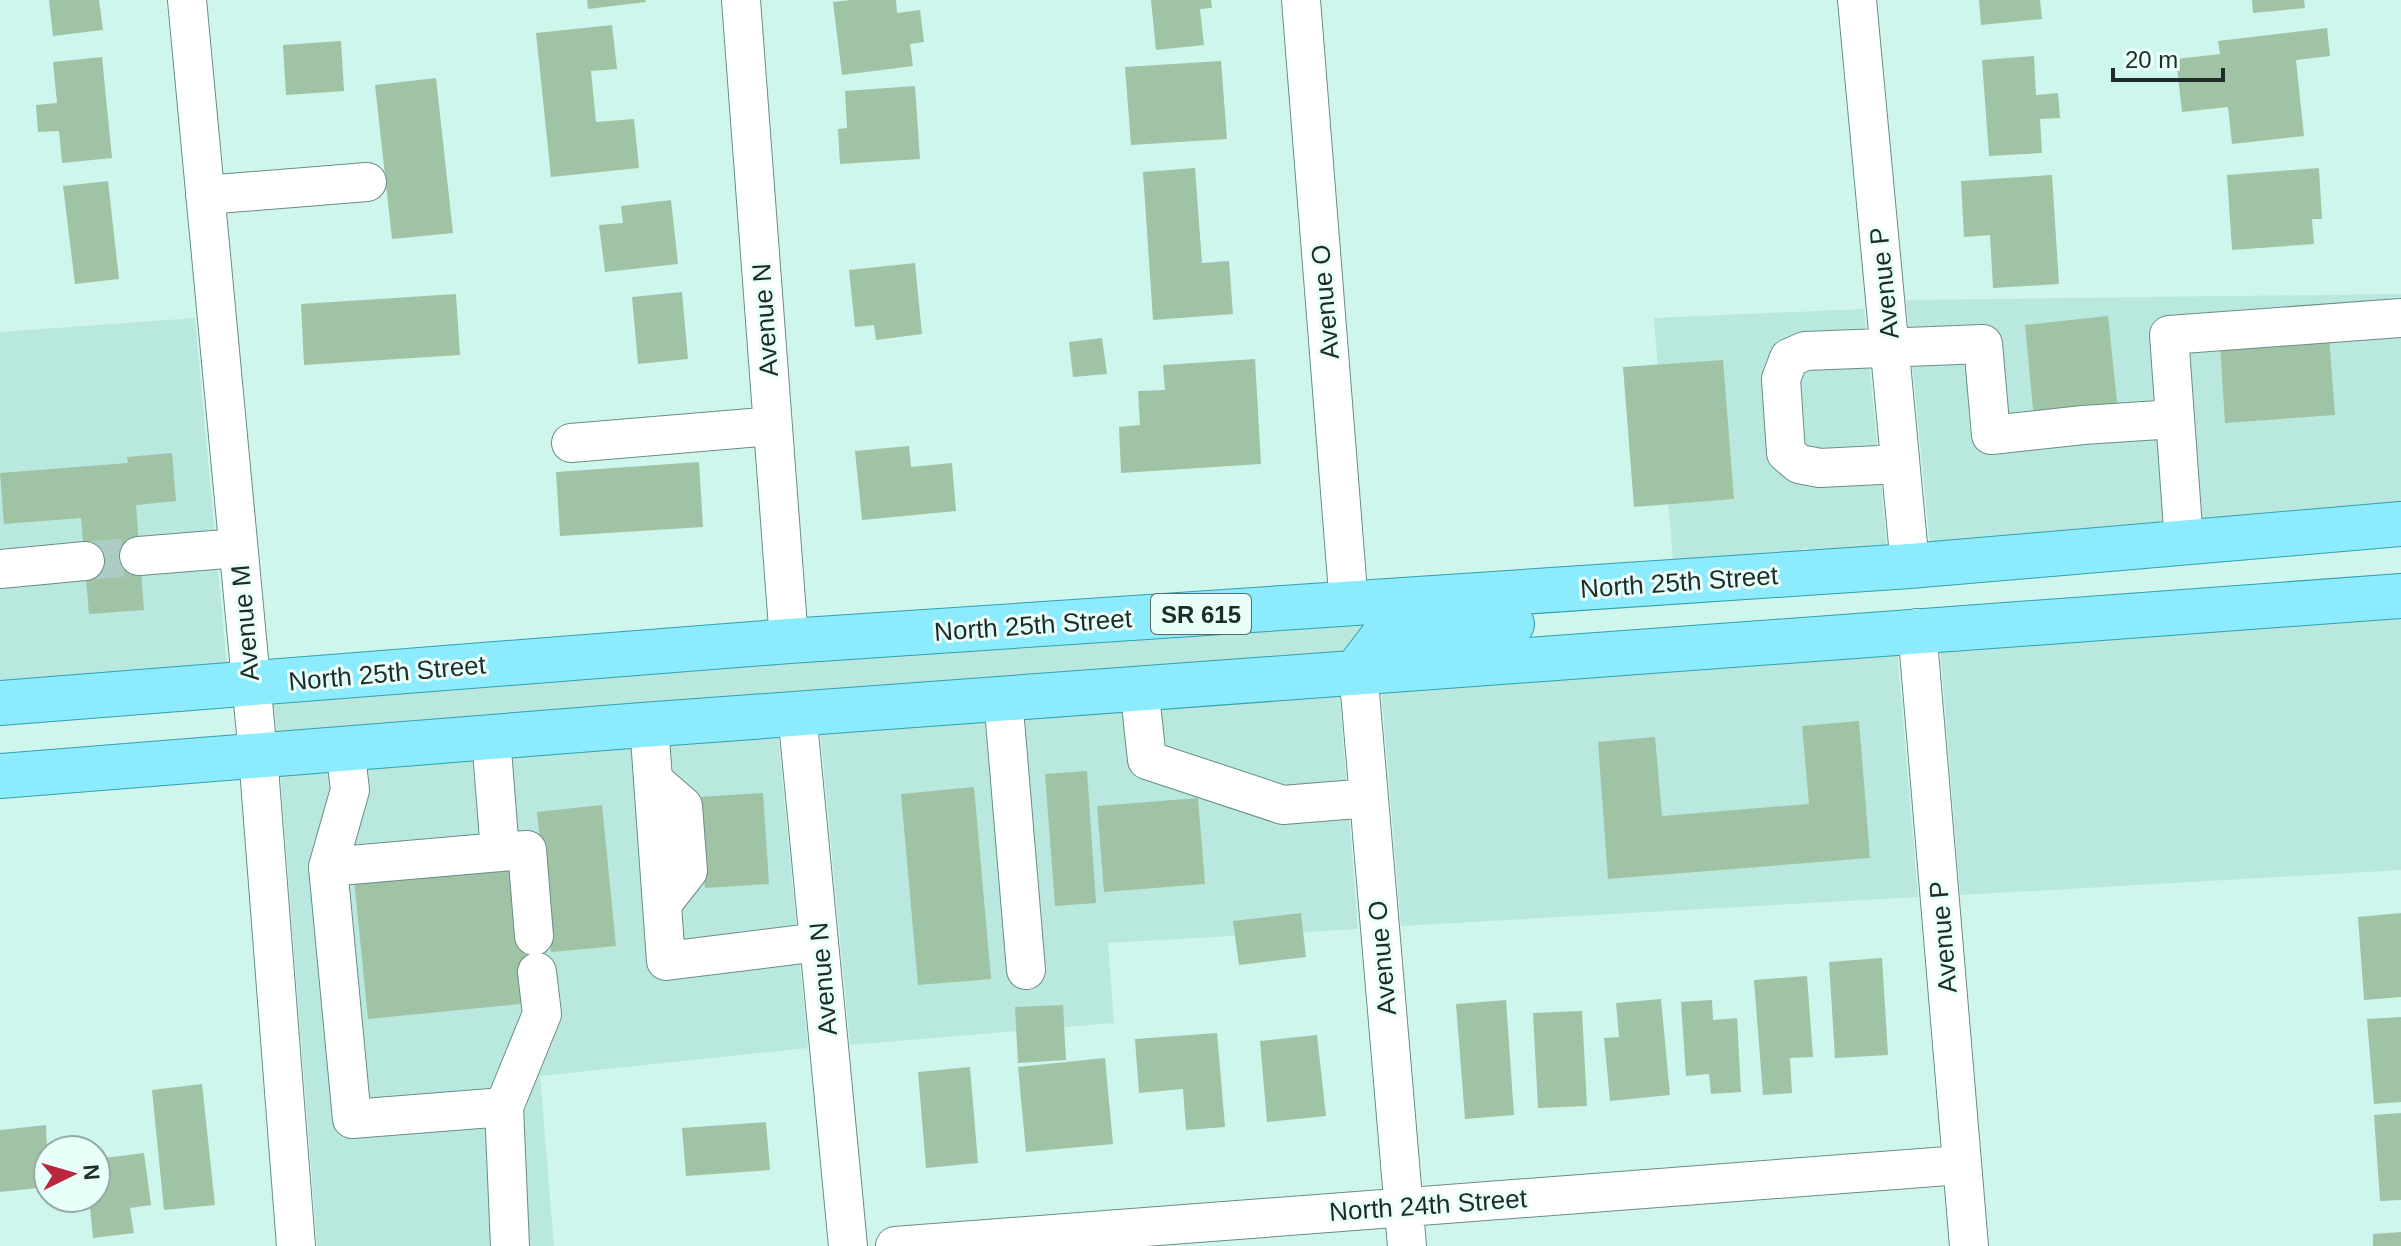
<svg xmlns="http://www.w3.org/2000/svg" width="2401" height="1246" font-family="Arial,sans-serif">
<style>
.built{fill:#b9e8de}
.building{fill:#a1c3a5}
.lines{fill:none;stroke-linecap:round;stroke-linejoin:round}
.minor-tunnel{stroke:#abcdc6;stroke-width:38;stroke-dasharray:38 19;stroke-linecap:butt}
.minor-casing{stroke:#6a8d86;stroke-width:40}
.major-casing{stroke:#349fb2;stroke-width:46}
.minor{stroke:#fff;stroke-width:38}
.major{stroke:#8cebfd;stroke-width:44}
.labels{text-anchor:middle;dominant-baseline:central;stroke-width:6;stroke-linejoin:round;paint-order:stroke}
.shield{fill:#e8fffa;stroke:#5a6b68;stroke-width:2}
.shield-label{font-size:24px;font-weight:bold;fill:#1d2b29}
.street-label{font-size:26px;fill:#1d2b29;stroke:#e8fffa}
</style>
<rect width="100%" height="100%" fill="#cff6ed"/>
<path class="built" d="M2401,294V505L1930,545L1906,300Z
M1864,309L1887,548L1811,554L1806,547L1794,555L1673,563L1654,318Z
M195,318L227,667L0,684V332Z
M2401,616V870L1960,895L1940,646Z
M1374,622L1347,651L277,734L273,702L790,660Z
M1897,649L1918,897L1401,926L1381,687Z
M1339,690L1358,929L1108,943L1114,1023L850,1045L820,730Z
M778,733L808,1048L540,1076L554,1246H317L280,772Z"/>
<path class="building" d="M49,0H99L103,30L53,36Z
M587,0H645L646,2L588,9Z
M851,0H896L897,13L920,10L924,42L910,44L913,66L842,75L833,2Z
M1151,0H1211L1212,8L1200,9L1204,45L1156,50Z
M1979,0H2040L2042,19L1981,25Z
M2252,0H2304L2305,8L2253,13Z
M612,25L617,69L591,71L596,122L634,119L639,168L551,177L536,33Z
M2327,28L2330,56L2296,60L2304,136L2232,144L2228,107L2182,112L2176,59L2220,54L2218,41Z
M341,41L344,91L286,95L283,45Z
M2034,56L2036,95L2058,93L2060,118L2040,119L2042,153L1989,156L1982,60Z
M102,57L112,158L62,163L59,131L38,132L36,105L57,103L53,62Z
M1221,61L1227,139L1131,145L1125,67Z
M436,78L453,233L392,239L375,85Z
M915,86L920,159L840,164L838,129L847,128L845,91Z
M1195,168L1202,263L1229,261L1233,314L1153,320L1143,172Z
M2319,168L2322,219H2312L2314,244L2232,250L2227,175Z
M2052,175L2059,284L1993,288L1990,235L1964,237L1961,181Z
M108,181L119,279L75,284L63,186Z
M671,200L678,264L605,272L599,225L623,223L621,206Z
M915,263L922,334L876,340L874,325L855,327L849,270Z
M682,292L688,359L638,364L632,297Z
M456,294L460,355L304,365L301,304Z
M2108,316L2118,411L2034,419L2025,325Z
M2329,336L2335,415L2225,423L2220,344Z
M1102,338L1107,374L1073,377L1069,342Z
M1255,359L1261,464L1121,473L1119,427L1140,425L1138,391L1165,390L1163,365Z
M1723,360L1734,499L1634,507L1623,367Z
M909,446L911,467L952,463L956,511L862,520L855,451Z
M172,453L176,501L136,505L144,610L89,614L81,518L4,524L0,473L128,463L127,457Z
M699,462L703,527L560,536L556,472Z
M1859,721L1870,858L1608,879L1598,742L1655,737L1662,816L1809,804L1802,726Z
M1087,771L1096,903L1055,906L1045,774Z
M974,787L991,979L918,985L901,794Z
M763,793L769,884L705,888L699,797Z
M1198,798L1205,884L1104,892L1097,806Z
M602,805L616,946L551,952L537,812Z
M516,862L530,1003L368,1019L354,879Z
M1301,913L1306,957L1239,965L1233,921Z
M2401,913V997L2364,1000L2358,917Z
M1882,958L1888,1055L1835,1058L1829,962Z
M1807,976L1813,1057L1790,1058L1792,1093L1763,1095L1754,980Z
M1661,999L1670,1095L1610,1101L1604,1038L1619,1037L1616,1003Z
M1506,1000L1514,1115L1465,1119L1456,1004Z
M1712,1000L1713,1020L1737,1018L1741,1092L1711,1094L1709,1074L1686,1076L1681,1002Z
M1063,1005L1066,1060L1018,1063L1015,1007Z
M1582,1011L1587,1106L1538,1108L1533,1013Z
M2401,1017V1102L2374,1104L2367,1019Z
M1217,1033L1225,1127L1186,1130L1183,1089L1139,1093L1135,1039Z
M1317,1035L1326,1116L1267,1122L1260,1041Z
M1105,1058L1113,1144L1026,1152L1018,1067Z
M970,1067L978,1163L926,1168L918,1072Z
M202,1084L215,1205L164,1210L152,1090Z
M2401,1113V1200L2380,1201L2374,1115Z
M766,1122L770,1170L686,1176L682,1128Z
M46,1125L48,1187L0,1192V1130Z
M144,1153L151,1205L130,1208L134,1233L93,1238L89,1198H96V1159Z
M2401,1232V1246H2373V1234Z"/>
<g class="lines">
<path class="minor-tunnel" d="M85,561L139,556"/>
<g class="minor-casing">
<path id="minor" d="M187,0L258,755L296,1246
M741,0L789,641
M1301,0L1349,605
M1857,0L1910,566
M205,195L367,182
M571,443L773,426
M1900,464L1820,468L1799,464L1786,453L1781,379L1789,358L1805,351L1983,344L1991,435L2083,425L2175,419
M2184,542L2169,335L2401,318
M139,556L238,548
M0,569L85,561
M1917,628L1969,1246
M1358,669L1407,1246
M1139,686L1147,760L1283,805L1369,798
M1003,697L1026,970
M797,712L848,1246
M649,724L666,961L819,942
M491,737L500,852L527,850L534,936
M345,748L350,790L328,867L352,1119L504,1107L510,1246
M653,780L683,806L688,871L662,904
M328,867L500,852
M504,1107L542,1014L537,972
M895,1246L1961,1165"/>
</g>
<g class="major-casing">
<path id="major" d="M1358,669L1381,639L1415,631L1512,624
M0,703L789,641L1910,566L2401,524
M0,776C800,712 1600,649 2401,596"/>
</g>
<use href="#minor" class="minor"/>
<use href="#major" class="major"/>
</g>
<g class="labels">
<rect class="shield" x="1151" y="594" width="100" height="40" rx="6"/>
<g class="shield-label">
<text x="1201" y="614">SR 615</text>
</g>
<g class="street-label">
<text transform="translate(1884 283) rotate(-96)">Avenue P</text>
<text transform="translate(1325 302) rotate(-95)">Avenue O</text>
<text transform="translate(765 320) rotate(-94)">Avenue N</text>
<text transform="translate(1679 582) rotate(-4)">North 25th Street</text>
<text transform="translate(245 623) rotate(-95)">Avenue M</text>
<text transform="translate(1033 625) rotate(-4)">North 25th Street</text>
<text transform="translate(387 673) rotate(-5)">North 25th Street</text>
<text transform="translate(1943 937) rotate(-95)">Avenue P</text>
<text transform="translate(1382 958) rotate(-95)">Avenue O</text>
<text transform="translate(823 979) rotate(-95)">Avenue N</text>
<text transform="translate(1428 1205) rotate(-4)">North 24th Street</text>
</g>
</g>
<g transform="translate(72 1174) rotate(85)"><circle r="38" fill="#e8fffa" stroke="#97aaa6" stroke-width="2"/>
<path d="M0-6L14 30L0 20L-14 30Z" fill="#b9273f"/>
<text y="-12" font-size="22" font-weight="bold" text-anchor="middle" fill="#1d2b29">N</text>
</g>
<path d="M2113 68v12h110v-12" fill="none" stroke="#1d2b29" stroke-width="4"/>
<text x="2125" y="68" font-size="24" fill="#1d2b29" stroke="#e8fffa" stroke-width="6" paint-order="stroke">20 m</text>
</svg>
